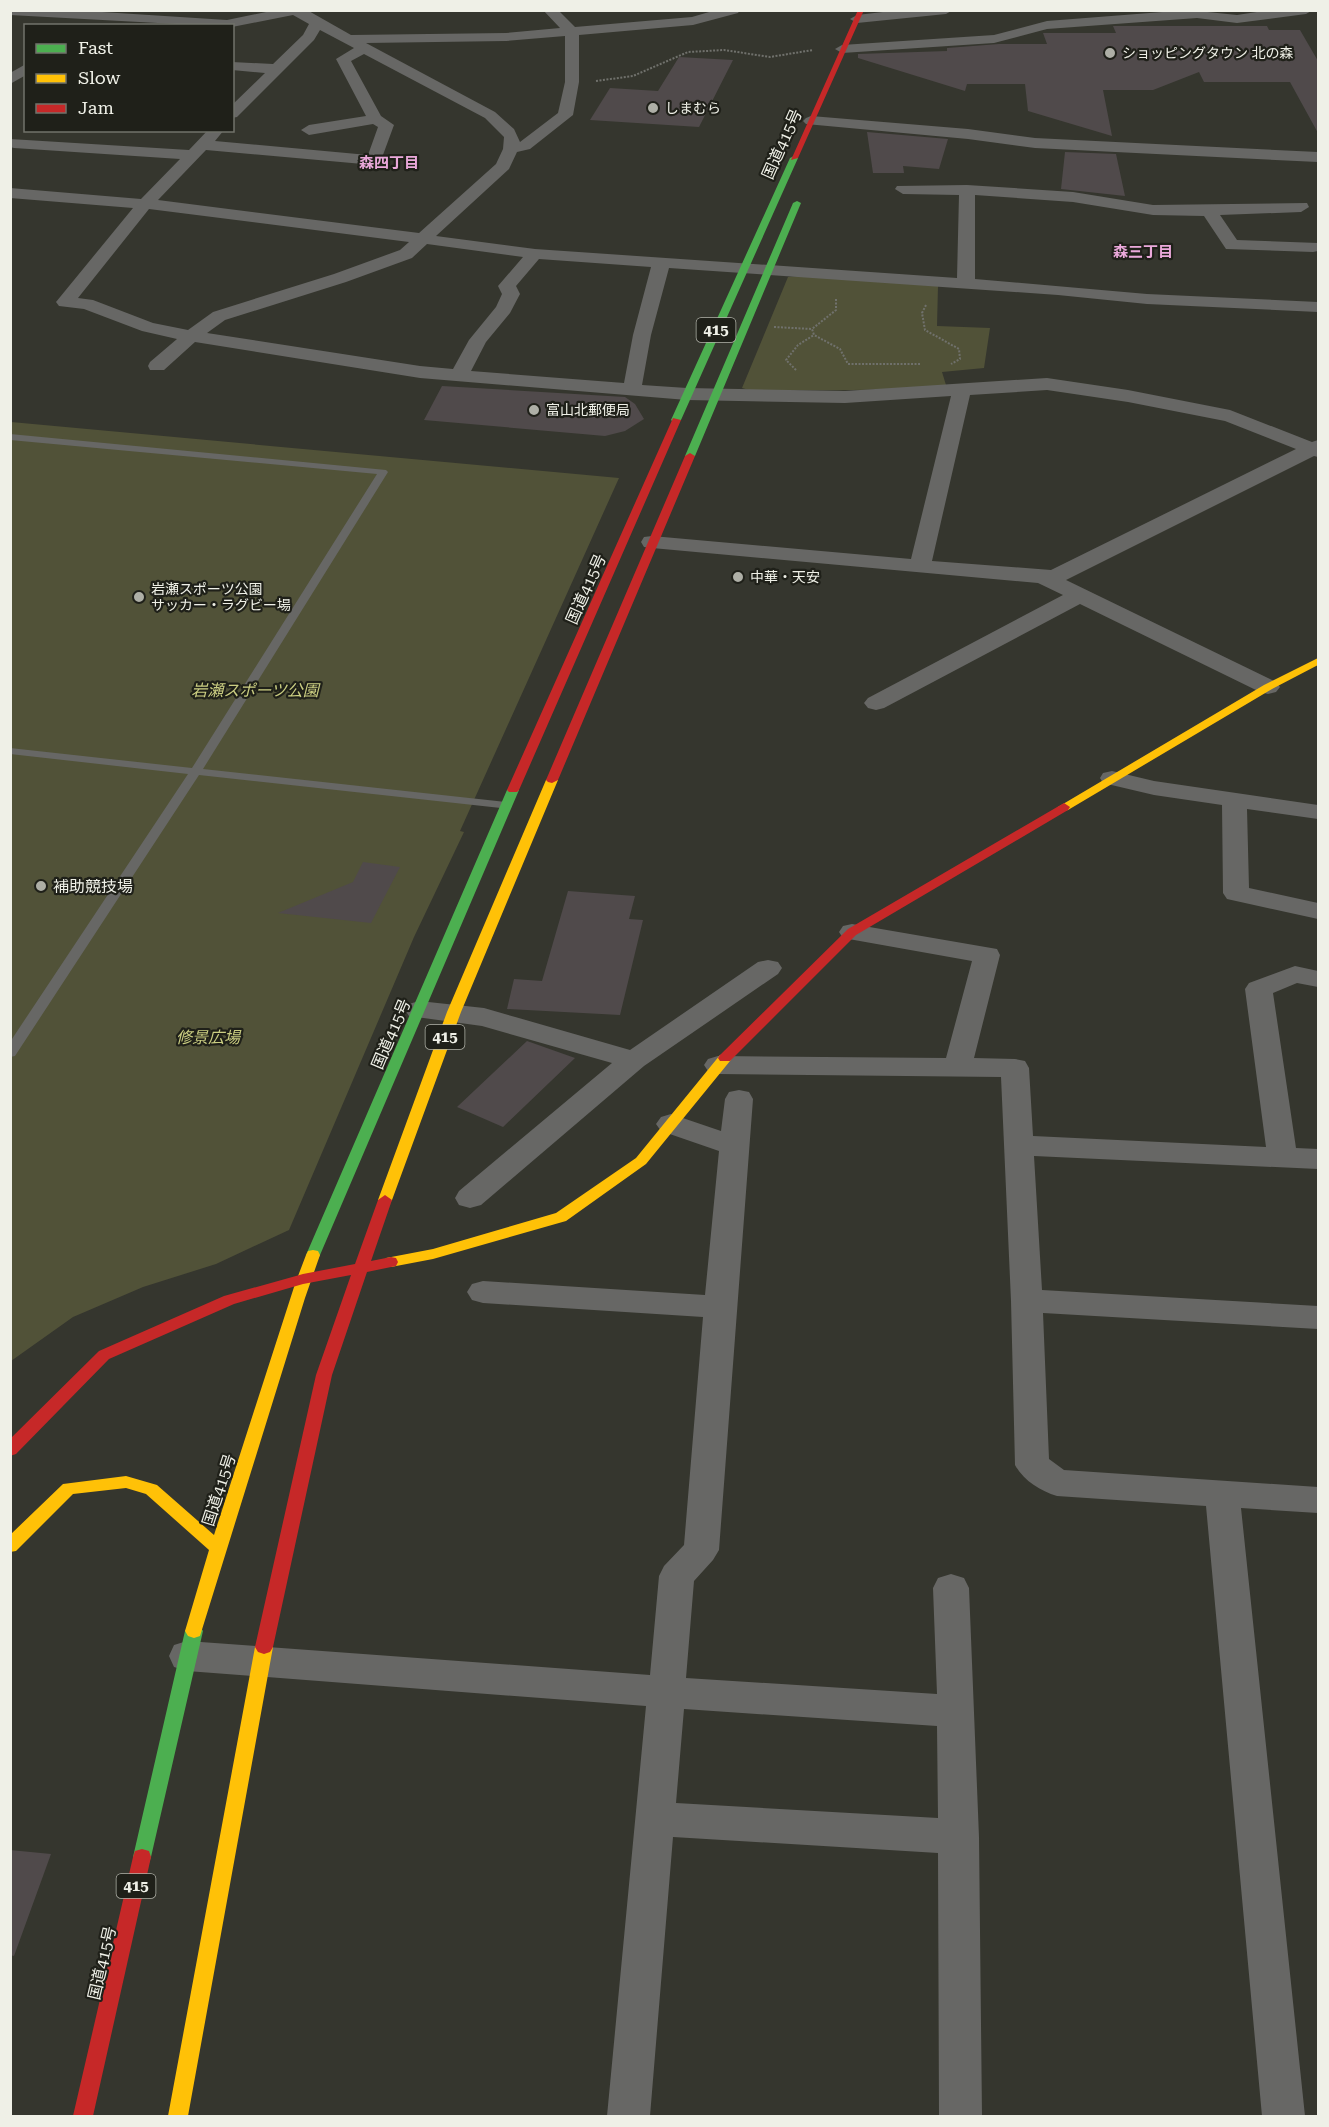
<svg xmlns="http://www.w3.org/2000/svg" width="1329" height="2127" font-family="'Roboto Serif','Noto Sans JP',serif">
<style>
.green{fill:#515238}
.building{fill:#504a4b}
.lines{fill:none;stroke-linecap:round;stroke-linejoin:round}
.path{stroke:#70716c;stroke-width:2;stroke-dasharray:2 1.5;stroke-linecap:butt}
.lane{fill:#676765;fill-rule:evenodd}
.street{fill:#676765;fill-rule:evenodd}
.fast{fill:#4caf50;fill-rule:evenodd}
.slow{fill:#ffc107;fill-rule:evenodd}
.jam{fill:#c62828;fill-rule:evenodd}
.poi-dot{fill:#aeafa6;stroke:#1f2019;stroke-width:2}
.labels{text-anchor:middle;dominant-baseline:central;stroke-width:4.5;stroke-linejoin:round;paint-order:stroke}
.far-poi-label{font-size:14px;fill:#eff0e7;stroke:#1f2019;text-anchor:start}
.far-neighbourhood-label{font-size:15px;font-weight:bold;fill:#eaa8da;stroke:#1f2019}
.shield{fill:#1f2019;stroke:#b1b2a9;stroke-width:1.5}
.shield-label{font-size:15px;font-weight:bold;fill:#eff0e7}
.street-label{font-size:16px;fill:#eff0e7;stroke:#1f2019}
.park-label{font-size:16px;font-style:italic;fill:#cbce82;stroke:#1f2019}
.poi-label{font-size:16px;fill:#eff0e7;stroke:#1f2019;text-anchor:start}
</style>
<rect width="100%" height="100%" fill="#35362e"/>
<path class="green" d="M799,276L938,286L937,326L990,328L984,368L942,372L946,385C881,392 814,390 749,390L742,388L788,277Z
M11,422L619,478L460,831L464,832L414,937L289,1230L216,1264L143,1287L73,1317L11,1361Z"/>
<path class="building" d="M1113,26H1267L1269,30H1300L1318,61V133L1290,82H1204L1199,72L1153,90H1103L1112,136L1028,111L1025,84H967L965,91L858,58V54L947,51V48L999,44H1047L1043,33H1116Z
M679,57L733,60L699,127L590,120L610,88L658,91Z
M867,132L948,139L939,169L903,166L904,173H873Z
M1065,152L1116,154L1125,196L1061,189Z
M442,386L625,397L635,404L644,419L625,431L605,436L424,420Z
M363,862L400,867L371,923L278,913L353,882Z
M568,891L635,896L629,919L643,920L620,1015L507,1009L514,979L542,981Z
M527,1041L575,1058L503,1127L457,1107Z
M10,1850L51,1854L14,1956L10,1955Z"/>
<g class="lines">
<path class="path" d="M596,81L633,76L688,52L724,50L770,57L813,50
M836,299V310L812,329L814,335L840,349L848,364H920
M926,305L922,313L925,330L959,349L960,359L951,364
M774,327L812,329
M796,370L786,360L798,345L814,335"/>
<path class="lane" d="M10,434L386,470L388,472L203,769L506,802L510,803L512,806L510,809L199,775L15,1056L10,1057V1042L188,774L10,754V748L192,768L377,474L10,440Z"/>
<path class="street" d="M10,10H71L227,20L276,10H307L351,35L506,33L560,28L543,10H558L575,27L692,17L716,10H740L738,13L693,25L579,35V82L573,115L530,149L517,152L509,169L436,236L535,249L957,278L959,195L903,194L895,189L897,186L967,185L1073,192L1153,205L1307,203L1309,207L1301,212L1220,215L1237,240L1318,243V251L1313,252L1226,249L1204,216L1153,215L1073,202L975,195V279L1147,294L1318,302V312L1147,304L1058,295L669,268L651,335L642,385L687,388L845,391L1047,378L1128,390L1230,410L1312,442L1318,440V457L1314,456L1066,580L1276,682L1280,687L1276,692L1268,694L1260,692L1080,604L884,708L876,710L868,708L864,703L868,698L1063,595L1038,583L652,548L644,547L641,542L644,537L652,536L911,559L951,396L845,403L687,400L420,378L195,342L164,370H150L148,366L150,362L177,339L142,331L84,309L59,306L56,302L133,208L10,198V188L141,199L180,159L14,148L10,147V139L189,150L208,130H224L215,141L368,155L378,127L373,124L309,135L301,130L309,125L366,116L336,59L354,48L320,30L314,40L237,117L232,118V105L265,73L232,70V62L273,64L303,35L309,24L293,15L232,27L10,15ZM565,36V82L558,113L520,142L514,129L495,112L366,43L506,41ZM364,54L485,118L504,137L503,149L496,164L419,233L158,200L206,150L374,165L380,163L394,125L381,116L351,61ZM149,209L409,242L400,250L334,274L213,312L188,330L153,323L93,300L78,298ZM427,244L523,257L498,286L502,294L496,307L469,340L453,369L420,366L207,333L225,320L346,282L412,258ZM539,259L651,267L633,335L624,383L471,371L486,342L510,313L520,294L516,286ZM1047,390L1128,402L1225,421L1296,449L1051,570L932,561L970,395Z
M900,10H953L946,14L857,23L850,19L857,15Z
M1188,10L1237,15L1270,10H1313L1306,14L1237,23L1197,18L1047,29L994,43L842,53L835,49L842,45L994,35L1047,21Z
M26,64V75L10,84V73Z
M811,116L968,129L1035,138L1318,152V162L1035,148L968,139L806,124L803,121L806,118Z
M1112,771L1154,781L1318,805V819L1247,809L1249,888L1318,903V919L1227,899L1223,893L1222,805L1154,795L1103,783L1100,778L1103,773Z
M852,924L997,949L1000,955L974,1058L1015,1059L1025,1061L1029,1068L1033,1136L1266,1147L1245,989L1249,983L1295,966L1318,971V987L1297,983L1273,993L1296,1148L1318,1149V1169L1034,1156L1042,1290L1318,1306V1329L1043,1313L1049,1459L1064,1470L1318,1487V1513L1241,1508L1305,2116H1262L1206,1506L1057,1496C1040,1491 1023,1480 1015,1465L1011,1301L1001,1077L718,1074L708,1071L704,1065L708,1059L718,1056L946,1058L972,961L843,938L839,932L843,926Z
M768,960L778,962L782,968L778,974L644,1066L481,1205L470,1208L459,1205L455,1198L459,1191L612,1063L482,1026L409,1016L405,1010L409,1004L419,1001L484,1008L630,1050L758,962Z
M739,1090L749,1092L753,1099L719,1550L713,1560L694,1581L686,1678L937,1694L933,1588L938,1578L951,1574L964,1578L969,1588L979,1837L982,2116H939L938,1853L673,1837L650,2116H607L646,1706L187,1671L174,1667L169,1656L174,1645L187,1641L650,1675L659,1576L664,1566L684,1545L703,1317L483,1303L472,1300L467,1292L472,1284L483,1281L705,1295L719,1151L661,1131L656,1124L661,1117L671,1114L721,1131L725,1099L729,1092ZM684,1709L937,1726L938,1818L676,1803Z"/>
<path class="fast" d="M794,156L798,158L681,420L673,422L671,420L790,158Z
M797,201L801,203L695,456L687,458L685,456L793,203Z
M513,786L519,790L320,1255L318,1259H308L306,1255L507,790Z
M194,1624L200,1626L203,1631L151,1857L149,1863L142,1865L135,1863L133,1857L185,1631L188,1626Z"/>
<path class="slow" d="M1318,658V665L1272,689L1068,810L1064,811L1058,807L1264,685Z
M552,777L558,780L461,1012L392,1200L390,1203H380L378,1200L447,1012L546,780Z
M725,1054L730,1055L732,1058L730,1061L646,1164L566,1221L433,1259L391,1267L386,1266L384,1262L386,1258L433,1249L556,1213L636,1158L720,1055Z
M313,1250L318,1251L320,1255L305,1298L200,1636L194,1638L188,1636L185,1631L209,1550L146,1494L126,1488L73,1494L16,1551L10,1552V1535L63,1484L126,1476L157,1485L214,1535L295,1284L306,1255L308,1251Z
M264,1640L270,1642L273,1647L188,2116H168L255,1647L258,1642Z"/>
<path class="jam" d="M858,10H864L798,158L791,160Z
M673,418L681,420L519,790L517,792H509L507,790Z
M690,453L695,456L558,780L552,783L548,782L546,780L685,456Z
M1064,803L1070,807L1068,810L856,935L730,1061H720L718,1058L720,1055L848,929Z
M385,1195L392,1200L371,1261L391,1257L396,1258L398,1262L396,1266L367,1272L332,1375L273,1647L270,1652L264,1654L258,1652L255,1647L316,1375L351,1275L303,1284L234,1304L109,1359L16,1454L10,1456V1439L99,1351L224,1296L303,1274L355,1264L378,1200Z
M142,1849L149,1851L151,1857L93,2116H73L133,1857L135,1851Z"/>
</g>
<g class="poi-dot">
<circle cx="1110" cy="53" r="6"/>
<circle cx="653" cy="108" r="6"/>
<circle cx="534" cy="410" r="6"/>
<circle cx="738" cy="577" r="6"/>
<circle cx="139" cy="597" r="6"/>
<circle cx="41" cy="886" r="6"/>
</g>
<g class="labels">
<g class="far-poi-label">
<text x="1122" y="53">ショッピングタウン 北の森</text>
<text x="665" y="108">しまむら</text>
<text x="546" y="410">富山北郵便局</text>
<text x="750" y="577">中華・天安</text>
<text x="151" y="589">岩瀬スポーツ公園<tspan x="151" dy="16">サッカー・ラグビー場</tspan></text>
</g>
<g class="far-neighbourhood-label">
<text x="389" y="163">森四丁目</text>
<text x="1143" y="252">森三丁目</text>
</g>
<g class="shield">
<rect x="696.5" y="318" width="39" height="24" rx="4.5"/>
<rect x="425.5" y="1025" width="39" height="24" rx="4.5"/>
<rect x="116.5" y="1874" width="39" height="24" rx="4.5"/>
</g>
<g class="shield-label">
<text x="716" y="330">415</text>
<text x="445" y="1037">415</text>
<text x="136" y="1886">415</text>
</g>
<g class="street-label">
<text transform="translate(782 144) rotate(-66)">国道415号</text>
<text transform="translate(586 589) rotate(-66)">国道415号</text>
<text transform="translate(391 1034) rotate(-67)">国道415号</text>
<text transform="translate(219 1490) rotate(-72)">国道415号</text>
<text transform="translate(102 1963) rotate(-77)">国道415号</text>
</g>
<g class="park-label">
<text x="255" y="690">岩瀬スポーツ公園</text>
<text x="208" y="1037">修景広場</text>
</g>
<g class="poi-label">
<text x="53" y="886">補助競技場</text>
</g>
</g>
<rect width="1329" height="2127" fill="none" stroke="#eff0e7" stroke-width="24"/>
<rect x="24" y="24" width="210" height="108" fill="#1f2019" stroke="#72736b" stroke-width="1.5"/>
<rect x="36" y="44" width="30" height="9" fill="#4caf50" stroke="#72736b" stroke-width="1.5"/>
<text x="78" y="54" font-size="18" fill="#eff0e7">Fast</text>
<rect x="36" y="74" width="30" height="9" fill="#ffc107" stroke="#72736b" stroke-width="1.5"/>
<text x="78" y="84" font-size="18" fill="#eff0e7">Slow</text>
<rect x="36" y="104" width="30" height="9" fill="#c62828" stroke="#72736b" stroke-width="1.5"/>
<text x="78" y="114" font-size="18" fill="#eff0e7">Jam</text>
</svg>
